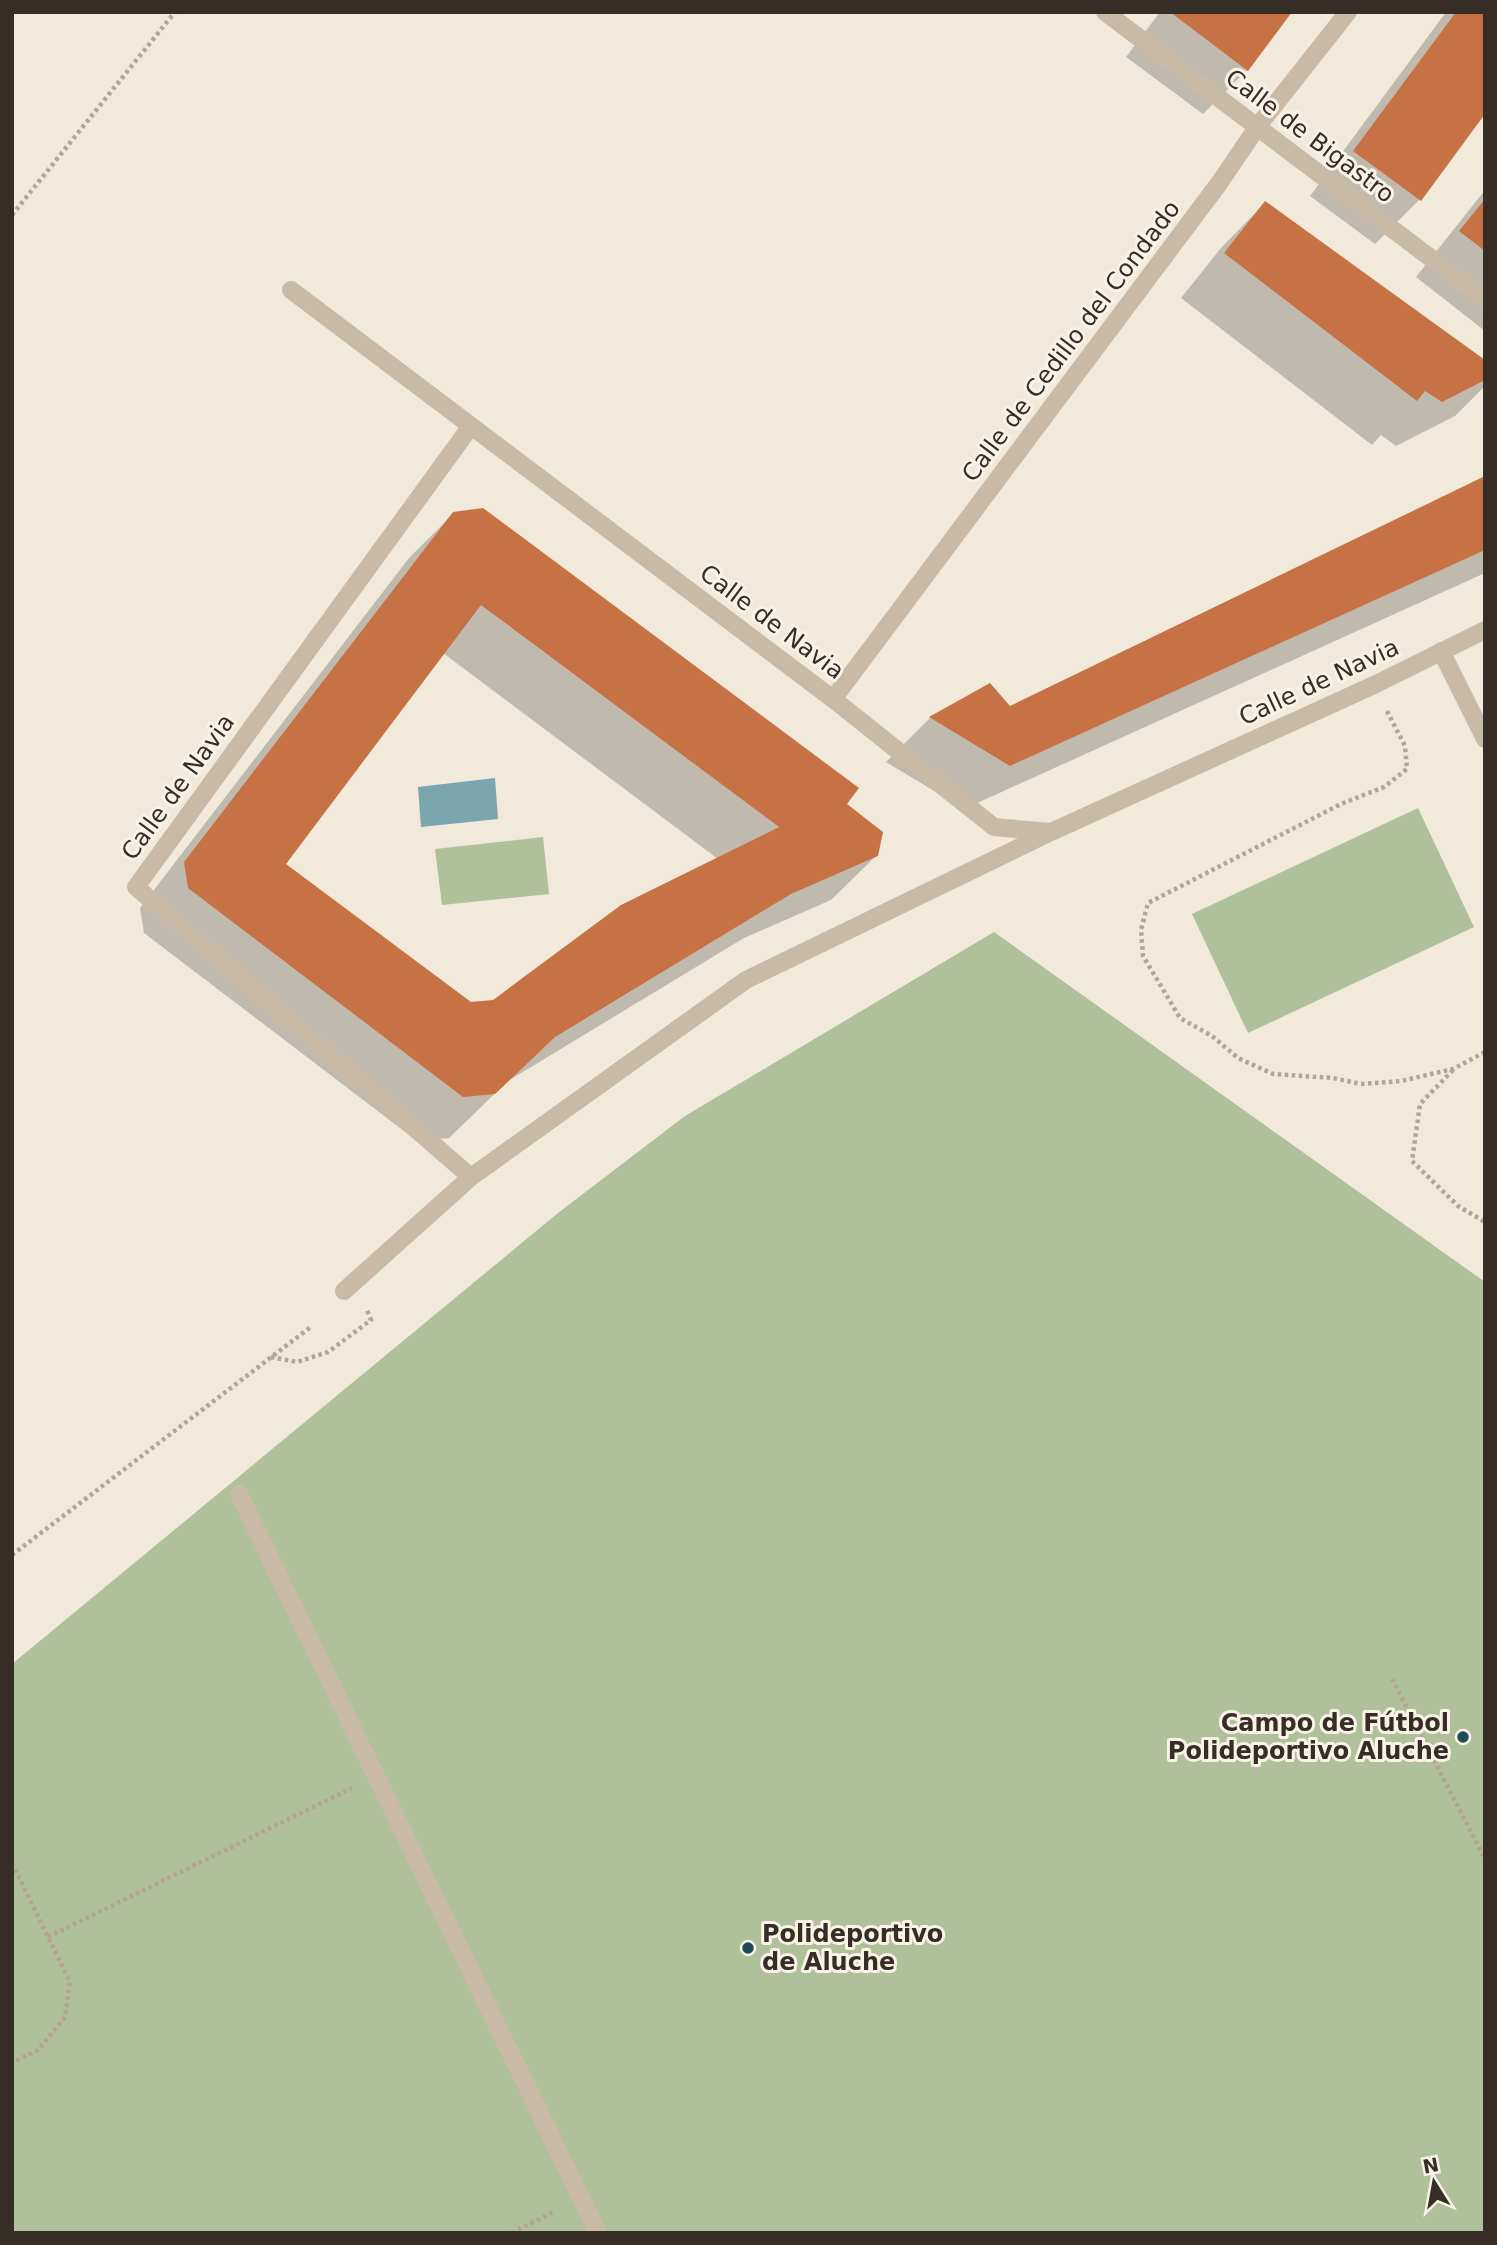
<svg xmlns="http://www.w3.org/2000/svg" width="1497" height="2245" font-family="'DejaVu Sans',sans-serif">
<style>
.green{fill:#afc09a}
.water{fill:#79a6af}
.shadow{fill:#0003;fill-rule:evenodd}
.building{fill:#c67244;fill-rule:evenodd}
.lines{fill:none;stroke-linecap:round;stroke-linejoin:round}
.path{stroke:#b5a490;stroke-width:4.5;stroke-dasharray:3.5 3.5;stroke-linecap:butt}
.lane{stroke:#c9baa6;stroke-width:18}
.street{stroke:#c9baa6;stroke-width:18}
.poi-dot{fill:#1d4d57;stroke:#f9f3e6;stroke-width:2.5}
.labels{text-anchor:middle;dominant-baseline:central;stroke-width:6;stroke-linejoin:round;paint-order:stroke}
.street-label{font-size:24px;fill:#362d27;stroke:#f9f3e6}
.poi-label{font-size:24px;font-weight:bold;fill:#362d27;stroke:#f9f3e6;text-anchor:end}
</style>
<rect width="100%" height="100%" fill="#f1e9da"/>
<path class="green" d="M1418,808L1474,927L1248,1033L1192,914Z
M543,837L549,894L442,905L435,849Z
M994,932L1485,1282V2233H12V1664L558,1213L685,1116Z"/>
<path class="water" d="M495,778L498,819L421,827L418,787Z"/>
<path class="shadow" d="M1160,12H1290L1247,70L1203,114L1126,57Z
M1446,12H1485L1420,199L1375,244L1310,196Z
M1485,190V331L1416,277Z
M1265,203L1485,362V386L1455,416L1396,446L1381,435L1372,445L1181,298L1221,248Z
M1485,478V573L964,809L886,762L930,718L990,685L1009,708Z
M454,513L845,804L877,855L831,900L744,938L508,1081L449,1138L417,1141L144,933L140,908L409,558ZM443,653L718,859L494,1001L471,1004L284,865Z"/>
<path class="building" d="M1170,12H1292L1248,71Z
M1456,12H1485V114L1421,201L1353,151Z
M1485,199V251L1459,231Z
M1265,201L1485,360V380L1442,402L1425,391L1417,401L1224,253Z
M1485,476V550L1010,766L929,717L990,683L1010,706Z
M483,508L859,788L847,804L883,832L878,856L791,894L555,1037L495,1094L463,1097L188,888L184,862L453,512ZM481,605L779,827L621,905L493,1000L471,1002L286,864Z"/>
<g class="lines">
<path class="path" d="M12,215L175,12
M1387,711L1405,746L1407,769L1384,787L1341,804L1148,903L1141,930L1143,956L1180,1018L1212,1036L1238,1058L1273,1074L1333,1078L1361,1084L1401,1081L1453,1069L1485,1052
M1453,1070L1420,1104L1412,1161L1458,1206L1485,1222
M271,1357L297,1362L328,1352L371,1320L367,1310
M12,1555L312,1326
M1392,1679L1485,1859
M12,1863L70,1982L65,2017L38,2050L12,2063
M48,1937L352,1788
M512,2233L555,2211"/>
<path class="lane" d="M239,1494L598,2233"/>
<path class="street" d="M1105,12L1485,299
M291,290L833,699L994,827L1051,832L1374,685L1485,630
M471,426L136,887L471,1177L746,980L1051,832
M1441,651L1485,739
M833,699L1220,182L1258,126L1348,12
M344,1291L471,1177"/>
</g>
<g class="poi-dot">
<circle cx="1463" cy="1737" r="7"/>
<circle cx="748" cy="1948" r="7"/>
</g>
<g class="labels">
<g class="street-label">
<text transform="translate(1310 136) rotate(37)">Calle de Bigastro</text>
<text transform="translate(1071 341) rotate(-53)">Calle de Cedillo del Condado</text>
<text transform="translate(772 622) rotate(37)">Calle de Navia</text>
<text transform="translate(1319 682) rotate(-25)">Calle de Navia</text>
<text transform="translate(178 787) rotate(-54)">Calle de Navia</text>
</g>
<g class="poi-label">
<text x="1449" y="1723">Campo de Fútbol<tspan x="1449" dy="28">Polideportivo Aluche</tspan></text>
<text x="762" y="1934" text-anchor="start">Polideportivo<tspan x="762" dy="28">de Aluche</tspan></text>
</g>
</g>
<rect width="1497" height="2245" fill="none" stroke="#362d27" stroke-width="28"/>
<g transform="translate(1434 2182) rotate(349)" stroke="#f9f3e6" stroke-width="5" paint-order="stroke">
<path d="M0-5L12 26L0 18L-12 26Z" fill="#362d27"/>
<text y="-10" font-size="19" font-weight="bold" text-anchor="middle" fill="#362d27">N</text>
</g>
</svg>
